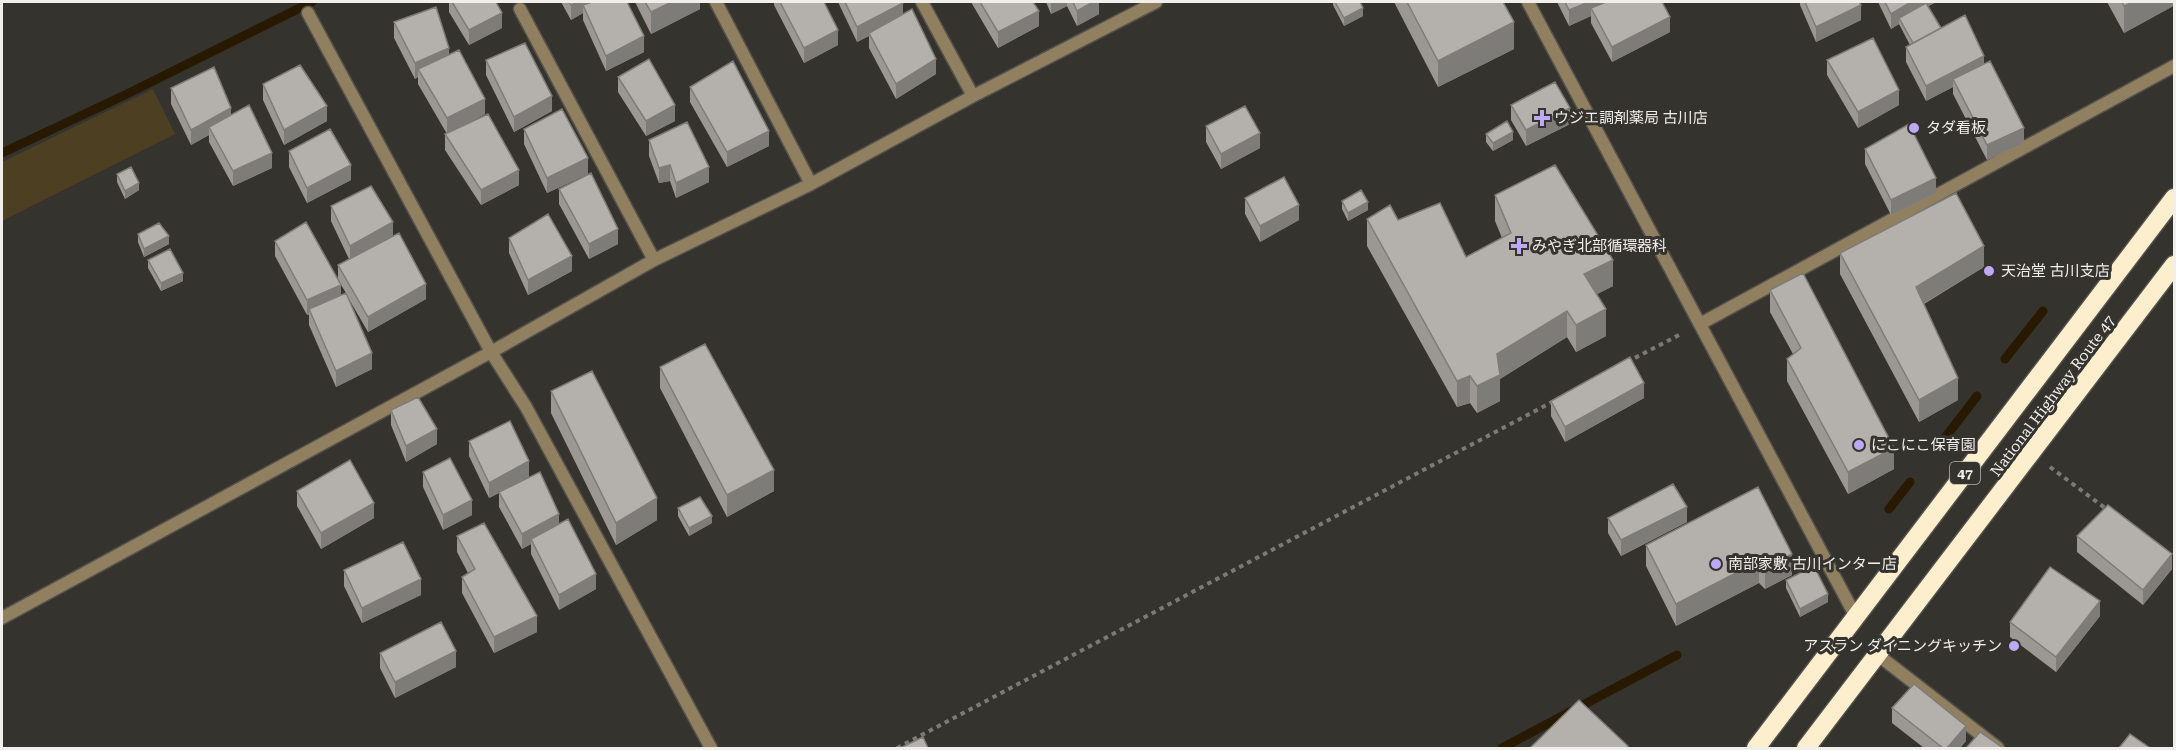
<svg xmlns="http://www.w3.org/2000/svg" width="2176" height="750" font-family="'Roboto Serif','Noto Sans JP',serif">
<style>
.green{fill:#4d3f21}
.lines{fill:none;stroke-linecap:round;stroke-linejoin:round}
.stream{stroke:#271a00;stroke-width:9}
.street-casing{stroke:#53514c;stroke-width:15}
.highway-casing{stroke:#53514c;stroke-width:21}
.path{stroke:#7c7a76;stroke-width:4;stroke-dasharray:4.5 4.5;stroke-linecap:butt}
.street{stroke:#90805f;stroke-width:12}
.highway{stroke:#fdeece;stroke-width:18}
.wall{fill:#9b9894}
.shaded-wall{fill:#7e7c78}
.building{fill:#b4b1ac;stroke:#7e7c78;stroke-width:1.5}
.poi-dot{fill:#bda9f5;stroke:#35332e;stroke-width:2}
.labels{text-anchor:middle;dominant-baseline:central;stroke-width:6;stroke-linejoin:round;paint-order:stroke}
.shield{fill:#35332e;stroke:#b9b7b3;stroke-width:1.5}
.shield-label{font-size:14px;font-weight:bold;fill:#f1efec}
.poi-label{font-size:15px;fill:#f1efec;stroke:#35332e;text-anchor:start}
.street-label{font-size:15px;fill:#f1efec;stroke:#35332e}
</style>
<rect width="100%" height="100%" fill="#35332e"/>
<path class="green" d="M153,89L175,134L2,221V162Z"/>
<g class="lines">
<path class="stream" d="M2,153L127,94L312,2
M2005,359L2043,311
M1941,443L1977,396
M1889,509L1910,482
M1502,748L1677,655"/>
<g class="street-casing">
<path id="street" d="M716,2L811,184
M922,2L973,96
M1528,2L1856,617
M520,9L654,260
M308,13L491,352L526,407L711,748
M1700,324L2174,66
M2,618L491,352L654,260L811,184L973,96L1156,2
M1878,655L1998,748"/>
</g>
<g class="highway-casing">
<path id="highway" d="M1756,748L2174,198
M1806,748L2174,265"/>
</g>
<path class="path" d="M1627,362L1681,334
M2050,467L2109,511
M897,748L1554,401"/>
<use href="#street" class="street"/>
<use href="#highway" class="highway"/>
</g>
<path class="wall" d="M449,2H496L502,28L469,45L449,12Z
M561,2H627L644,52L606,71L583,20V13L571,20Z
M635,2H700V9L651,34Z
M774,2H824L838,45L804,63L774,5Z
M838,2H903V14L936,74L896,99L869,48V36L857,42Z
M971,2H1033L1039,26L998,48Z
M1046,2H1099V14L1077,26L1067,6L1051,14Z
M1333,2H1360L1363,16L1344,26L1333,5Z
M1394,2H1503L1514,49L1438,87Z
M1557,2H1662L1670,32L1612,62L1591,23V16L1569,26Z
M1800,2H1859L1861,20L1816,42L1800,5Z
M1878,2H1936L1928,6L1941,28L1984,64L2024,143L1987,160L1953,94V87L1926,101L1906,62V47L1910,45L1899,24L1891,29Z
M2107,2H2175V5L2124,33Z
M394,22L449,55L485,114L447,134L418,84V77L415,79L394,38Z
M486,60L552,111L514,132L486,75Z
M1827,60L1899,105L1858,128L1827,75Z
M618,77L675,121L646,136L618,92Z
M263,84L327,121L284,145L263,100Z
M690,87L769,146L727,167L690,102Z
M171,88L231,115L272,168L233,186L209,142V135L191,145L171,104Z
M1511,105L1570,124L1526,146L1511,120Z
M1206,126L1260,148L1221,169L1206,142Z
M524,129L588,174L547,193L524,144Z
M445,134L519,185L481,205L445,150Z
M1486,134L1513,140L1493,151L1486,142Z
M649,140L709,182L676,198L670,181L659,183L649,156Z
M1865,149L1936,193L1891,215L1865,164Z
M289,151L351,180L307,203L289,167Z
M117,174L139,190L125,199L117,182Z
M559,189L618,244L589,259L559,204Z
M1495,195L1613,286L1597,294L1606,336L1576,352L1567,337L1500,379V401L1477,413L1470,403L1457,407L1367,246V219L1466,257L1502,238L1495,221Z
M1245,198L1299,220L1260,242L1245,214Z
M1342,201L1368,210L1348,221L1342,209Z
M331,206L393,236L426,299L368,332L346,294L372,369L336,387L309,325V315H307L275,256V241L341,295L346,293L338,280V265L349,259L331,221Z
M138,234L169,244L144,257L138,242Z
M509,238L572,271L528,295L509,253Z
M1840,253L1984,267L1924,304L1958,400L1919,422L1840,274Z
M148,260L183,281L161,291L148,268Z
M1770,290L1894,469L1848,494L1787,381V359L1793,354L1770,312Z
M660,367L774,491L727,517L660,388Z
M551,391L657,520L616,545L551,413Z
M1644,398L1565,442L1551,416V401Z
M391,410L437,444L406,462L391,425Z
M469,441L529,477L514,485L559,524L596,589L559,610L531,554V544L522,549L499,507V493L489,498L469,456Z
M423,472L472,515L443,530L423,487Z
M1758,487L1792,575L1765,589L1759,583L1676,626L1646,566V545Z
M297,491L374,518L321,549L297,506Z
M678,508L712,523L689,536L678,516Z
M1608,518L1687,522L1621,556L1608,533Z
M457,536L537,632L494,653L462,593V577L468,573L457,552Z
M2077,536L2172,569L2143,605L2077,552Z
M344,570L421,595L362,623L344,586Z
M1786,580L1828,602L1800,617L1786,588Z
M2100,616L2056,672L2010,637V622Z
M380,653L456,667L395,698L380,668Z
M1892,708L1966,741L1960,748H1924L1892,723Z"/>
<path class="shaded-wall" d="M577,2H606L583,5V13L571,20V5Z
M672,2H700V9L651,34V12Z
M1051,2H1067V6L1051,14Z
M1093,2H1099V14L1077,26V11Z
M1589,2H1616L1591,8V16L1569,26V10Z
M1911,2H1936L1901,22L1899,18V24L1891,29V14Z
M2133,2H2175V5L2124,33V6Z
M903,3V18L869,33V36L857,42V27Z
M1861,5V20L1816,42V27Z
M1363,8V16L1344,26V18Z
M1039,11V26L998,48V32Z
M502,13V28L469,45V30Z
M1670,17V32L1612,62V47Z
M1514,22V49L1438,87V61Z
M838,30V45L804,63V48Z
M644,36V52L606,71V56Z
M449,48V63L418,69V77L415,79V63Z
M1984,56V71L1953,79V87L1926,101V86Z
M936,59V74L896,99V84Z
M1899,90V105L1858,128V112Z
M552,96V111L514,132V117Z
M485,99V114L447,134V118Z
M675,105V121L646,136V121Z
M327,106V121L284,145V130Z
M231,108V123L209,127V135L191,145V130Z
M1570,108V124L1526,146V130Z
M2024,128V143L1987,160V145Z
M769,131V146L727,167V152Z
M1513,132V140L1493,151V143Z
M1260,133V148L1221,169V154Z
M272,153V168L233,186V171Z
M588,158V174L547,193V178Z
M351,165V180L307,203V188Z
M670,165V181L659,183V168Z
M709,167V182L676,198V183Z
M519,170V185L481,205V190Z
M1936,178V193L1891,215V200Z
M139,183V190L125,199V191Z
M1368,202V210L1348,221V213Z
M1299,205V220L1260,242V226Z
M393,222V238L350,261V246Z
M618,229V244L589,259V244Z
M169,236V244L144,257V249Z
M1984,246V267L1916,308V287Z
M572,256V271L528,295V280Z
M1613,260V286L1584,301V274Z
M183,273V281L161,291V283Z
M426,284V299L368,332V317Z
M341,285V300L309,309V315H307V300Z
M1606,309V336L1576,352V325Z
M1567,311V337L1500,379V401L1477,413V386L1497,354Z
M372,353V369L336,387V371Z
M1470,376V403L1457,407V381Z
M1958,378V400L1919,422V400Z
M1644,383V398L1565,442V427Z
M437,429V444L406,462V446Z
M1894,448V469L1848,494V472Z
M529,461V477L489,498V483Z
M774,470V491L727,517V495Z
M657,498V520L616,545V523Z
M472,500V515L443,530V515Z
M374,503V518L321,549V533Z
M1687,507V522L1621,556V540Z
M559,514V529L531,539V544L522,549V534Z
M712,516V523L689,536V528Z
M1792,554V575L1765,589V568Z
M2172,554V569L2143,605V590Z
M1759,561V583L1676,626V604Z
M596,574V589L559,610V595Z
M421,579V595L362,623V608Z
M1828,594V602L1800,617V609Z
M2100,601V616L2056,672V657Z
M537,616V632L494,653V637Z
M456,651V667L395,698V682Z
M1966,726V741L1960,748H1947Z"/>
<path class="building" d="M452,2H496L502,13L469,30Z
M569,2H577L571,5Z
M592,2H627L644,36L606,56L583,5Z
M645,2H672L651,12Z
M780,2H824L838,30L804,48Z
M845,2H903V3L857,27Z
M980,2H1033L1039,11L998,32Z
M1073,2H1093L1077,11Z
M1335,2H1360L1363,8L1344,18Z
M1407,2H1503L1514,22L1438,61Z
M1565,2H1589L1569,10Z
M1606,2H1662L1670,17L1612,47L1591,8Z
M1805,2H1859L1861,5L1816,27Z
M1885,2H1911L1891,14Z
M2122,2H2133L2124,6Z
M1926,3L1941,28L1913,43L1899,18Z
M436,7L449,48L415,63L394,22Z
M912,9L936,59L896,84L869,33Z
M1965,15L1984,56L1926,86L1906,47Z
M1873,38L1899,90L1858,112L1827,60Z
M525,43L552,96L514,117L486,60Z
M459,50L485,99L447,118L418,69Z
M649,59L675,105L646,121L618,77Z
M733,61L769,131L727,152L690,87Z
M1990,61L2024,128L1987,145L1953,79Z
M300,65L327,106L284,130L263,84Z
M214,67L231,108L191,130L171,88Z
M1555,82L1570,108L1526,130L1511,105Z
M249,105L272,153L233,171L209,127Z
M1245,106L1260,133L1221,154L1206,126Z
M562,109L588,158L547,178L524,129Z
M488,114L519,170L481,190L445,134Z
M1507,121L1513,132L1493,143L1486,134Z
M687,122L709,167L676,183L670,165L659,168L649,140Z
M1909,124L1936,178L1891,200L1865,149Z
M330,129L351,165L307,188L289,151Z
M1555,165L1613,260L1584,274L1606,309L1576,325L1567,311L1497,354L1500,375L1477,386L1470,376L1457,381L1367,219L1390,205L1398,220L1440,203L1466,257L1511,233L1495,195Z
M131,167L139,183L125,191L117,174Z
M591,173L618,229L589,244L559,189Z
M1284,177L1299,205L1260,226L1245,198Z
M371,186L393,222L350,246L331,206Z
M1361,190L1368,202L1348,213L1342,201Z
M1956,193L1984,246L1916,287L1958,378L1919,400L1840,253Z
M548,214L572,256L528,280L509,238Z
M306,222L341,285L307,300L275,241Z
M159,223L169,236L144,249L138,234Z
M399,233L426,284L368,317L338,265Z
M170,249L183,273L161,283L148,260Z
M1803,273L1894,448L1848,472L1787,359L1801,348L1770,290Z
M346,293L372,353L336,371L309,309Z
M705,344L774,470L727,495L660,367Z
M1630,357L1644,383L1565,427L1551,401Z
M592,371L657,498L616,523L551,391Z
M418,397L437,429L406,446L391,410Z
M510,421L529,461L489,483L469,441Z
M450,458L472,500L443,515L423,472Z
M350,460L374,503L321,533L297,491Z
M540,472L559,514L522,534L499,492Z
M1673,484L1687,507L1621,540L1608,518Z
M1758,487L1792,554L1765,568L1759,561L1676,604L1646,545Z
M700,497L712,516L689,528L678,508Z
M2108,505L2172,554L2143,590L2077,536Z
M568,519L596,574L559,595L531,539Z
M484,523L537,616L494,637L462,577L475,569L457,536Z
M403,542L421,579L362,608L344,570Z
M1814,566L1828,594L1800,609L1786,580Z
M2050,567L2100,601L2056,657L2010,622Z
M441,622L456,651L395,682L380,653Z
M1914,684L1966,726L1947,748H1943L1892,708Z
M1579,700L1628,746L1626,748H1530Z
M1980,732L2003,748H1966Z
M2130,734L2150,748H2119Z
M923,737L928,748H900Z"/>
<g class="poi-dot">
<path d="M1539 109h6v6h6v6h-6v6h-6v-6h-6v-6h6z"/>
<circle cx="1914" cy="128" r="6"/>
<path d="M1516 237h6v6h6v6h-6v6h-6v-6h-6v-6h6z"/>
<circle cx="1989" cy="271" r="6"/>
<circle cx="1859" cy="445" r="6"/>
<circle cx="1716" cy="564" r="6"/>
<circle cx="2014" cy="646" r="6"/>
</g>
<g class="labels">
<rect class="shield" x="1950" y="462" width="30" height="22" rx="4.5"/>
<g class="shield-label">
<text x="1965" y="473">47</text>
</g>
<g class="poi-label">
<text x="1554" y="118">ウジエ調剤薬局 古川店</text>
<text x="1926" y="128">タダ看板</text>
<text x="1532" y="246">みやぎ北部循環器科</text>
<text x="2001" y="271">天治堂 古川支店</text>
<text x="1871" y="445">にこにこ保育園</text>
<text x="1728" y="564">南部家敷 古川インター店</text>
<text x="2002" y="646" text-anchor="end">アスラン ダイニングキッチン</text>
</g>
<g class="street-label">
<text transform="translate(2053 396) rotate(-53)">National Highway Route 47</text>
</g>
</g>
<rect width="2176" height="750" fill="none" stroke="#f1efec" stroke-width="6"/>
</svg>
